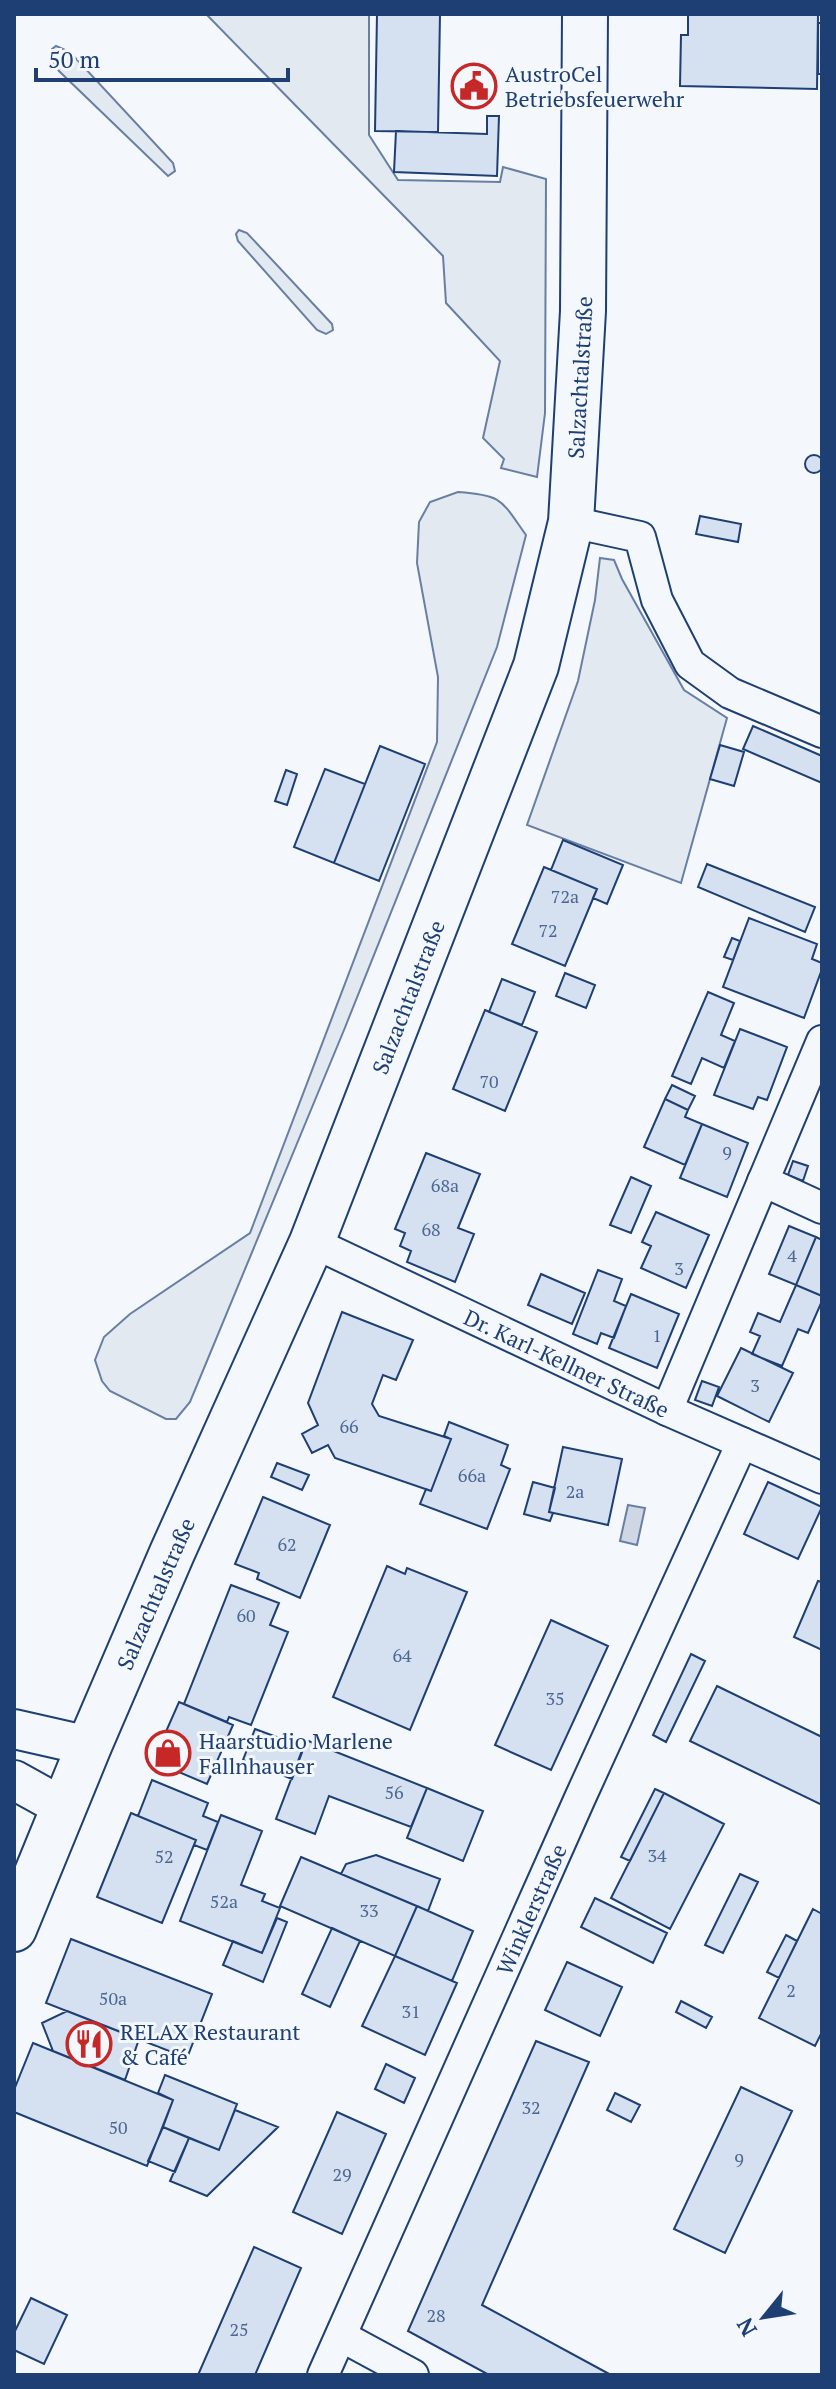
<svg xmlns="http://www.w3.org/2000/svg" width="836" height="2389" font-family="'PT Serif',serif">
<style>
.green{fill:#e3e9f0;stroke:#687fa3;stroke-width:2}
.water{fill:#cfd7e4;stroke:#687fa3;stroke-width:2}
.building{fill:#d5e0f0;stroke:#1d3f73;stroke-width:2}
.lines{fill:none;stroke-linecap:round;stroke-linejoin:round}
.minor-casing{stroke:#1d3f73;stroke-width:34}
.tertiary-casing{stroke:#1d3f73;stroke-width:42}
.primary-casing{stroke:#1d3f73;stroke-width:48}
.minor{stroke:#f4f7fb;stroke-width:30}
.tertiary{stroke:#f4f7fb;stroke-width:38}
.primary{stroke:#f4f7fb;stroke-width:44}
.labels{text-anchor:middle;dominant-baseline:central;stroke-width:6;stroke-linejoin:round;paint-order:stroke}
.number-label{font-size:18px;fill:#4b6792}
.poi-label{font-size:22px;fill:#1d3f73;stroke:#f4f7fb;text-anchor:start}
.street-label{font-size:22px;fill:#1d3f73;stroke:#f4f7fb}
</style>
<rect width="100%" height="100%" fill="#f4f7fb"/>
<path class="green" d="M206,14H369V135L398,180L500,182L503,167L546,179L545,413L537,477L501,468L504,459L483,438L500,361L446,303L443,256Z
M56,46L70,52L173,163L175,171L168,176L59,71L51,59L52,49Z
M239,230L247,233L332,324L333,330L326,334L317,330L238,241L236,234Z
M458,492C503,495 501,500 526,535L497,647L344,1030L190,1402L176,1419H166L110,1391L102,1381L95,1360L104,1337L130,1314L250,1233L437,742L438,677L417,563L419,522L430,502Z
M600,558L614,560L622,579L684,690L727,718L681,883L527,825L578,681L595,600Z"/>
<path class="water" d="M628,1505L645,1508L637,1545L620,1541Z"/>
<path class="building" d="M377,14H440L438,132L375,131Z
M688,14H818L817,89L680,86L681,35H688Z
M818,23H822V74H818Z
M487,116H499L497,176L394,172L396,131L487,134Z
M805 464a9 9 0 1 1 18 0a9 9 0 1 1-18 0Z
M700,516L741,524L738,542L696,534Z
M753,726L822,756V783L743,749Z
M720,745L744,752L734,786L710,779Z
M380,746L425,764L379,881L334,863Z
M325,769L365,784L334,863L294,847Z
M286,770L297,774L287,805L275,801Z
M563,840L623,865L607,904L593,898L597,889L551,870Z
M707,864L815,907L805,932L698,887Z
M544,867L597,889L565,966L512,944Z
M749,918L817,944L812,959L822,963V969L804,1018L723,987Z
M732,938L740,941L733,960L724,957Z
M565,973L595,985L586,1008L556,996Z
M502,979L535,992L522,1025L489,1012Z
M708,992L734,1003L721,1035L735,1041L724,1068L702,1058L691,1084L672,1076Z
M485,1010L537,1032L505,1111L453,1089Z
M740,1029L787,1047L767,1100L758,1097L753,1109L714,1095Z
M672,1085L695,1096L688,1110L665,1099Z
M665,1099L688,1110L685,1117L702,1124L685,1165L644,1147Z
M702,1124L748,1143L727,1197L680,1178Z
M426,1153L480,1174L458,1228L474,1234L455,1282L407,1262L411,1251L400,1246L405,1233L395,1229Z
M793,1161L808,1166L803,1181L788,1175Z
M631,1177L651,1186L631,1233L610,1225Z
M656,1212L709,1235L686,1288L641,1268L651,1246L642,1242Z
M789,1226L816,1237L796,1285L769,1274Z
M816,1237L822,1240V1296L796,1285Z
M598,1270L622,1279L614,1301L626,1306L614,1338L601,1333L597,1344L573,1334Z
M541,1274L585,1293L572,1324L528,1305Z
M796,1285L822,1296V1301L808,1333L798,1329L782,1366L752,1354L760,1336L750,1332L758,1313L780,1322Z
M631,1294L679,1314L657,1368L609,1348Z
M342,1312L413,1340L396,1380L383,1375L372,1404L379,1416L451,1439L431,1491L335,1458L328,1445L312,1453L302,1434L318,1425L308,1403Z
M741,1348L793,1373L769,1422L717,1396Z
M702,1381L719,1387L712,1406L695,1400Z
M449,1422L508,1445L501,1465L510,1469L487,1529L420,1504L426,1489L431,1491L451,1439L444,1436Z
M563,1447L622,1459L608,1525L549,1512Z
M277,1463L309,1475L302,1490L271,1477Z
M533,1482L555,1488L549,1512L553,1513L550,1521L524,1514Z
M768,1482L822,1507L798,1559L744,1534Z
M263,1497L330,1525L300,1598L257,1579L259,1573L235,1564Z
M387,1566L405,1574L407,1568L467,1592L410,1730L333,1697Z
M818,1581L822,1582V1650L794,1637Z
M231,1585L279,1603L270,1625L288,1632L251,1725L229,1717L227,1722L184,1704Z
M551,1620L608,1646L551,1770L495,1745Z
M691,1654L705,1661L666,1742L653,1735Z
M717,1686L822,1737V1805L690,1741Z
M179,1702L233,1725L207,1784L153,1761Z
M255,1729L304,1747L292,1779L243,1760Z
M306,1740L427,1788L411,1827L329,1796L315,1834L276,1819Z
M152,1780L208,1803L203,1816L218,1822L207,1850L194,1845L196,1840L138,1816Z
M427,1788L483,1811L463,1861L407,1838Z
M655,1789L664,1793L630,1861L621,1857Z
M664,1793L724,1824L670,1929L611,1898Z
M131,1813L196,1840L162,1923L97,1897Z
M221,1815L262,1831L241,1885L265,1894L262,1901L280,1908L262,1953L180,1921Z
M376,1855L440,1879L428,1911L341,1874L346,1864Z
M301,1857L417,1906L395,1956L280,1906Z
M740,1874L758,1882L723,1953L705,1945Z
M595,1898L667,1933L653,1963L581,1927Z
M417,1906L473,1931L452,1981L395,1956Z
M813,1909L822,1914V2032L815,2046L759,2018Z
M277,1918L287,1922L263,1982L223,1965L233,1941L262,1953Z
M332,1928L360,1941L330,2007L302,1994Z
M786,1935L797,1941L779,1978L767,1972Z
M71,1939L212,1994L187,2058L46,2003Z
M395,1956L457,1983L425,2055L362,2026Z
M567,1962L622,1987L600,2036L545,2010Z
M681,2001L712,2017L706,2028L676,2012Z
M67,2011L139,2039L125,2080L53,2051L42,2023Z
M536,2041L589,2062L482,2305L611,2375H489L408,2331Z
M33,2043L173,2100L147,2166L14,2112V2090Z
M386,2064L415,2078L404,2103L375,2089Z
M165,2075L237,2104L219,2150L163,2127L173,2100L158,2093Z
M741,2087L792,2111L725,2253L674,2229Z
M615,2093L640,2105L631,2122L607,2110Z
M235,2110L278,2127L207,2196L170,2181L189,2138L219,2150Z
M337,2112L386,2134L342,2234L293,2212Z
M163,2127L189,2138L175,2172L148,2161Z
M254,2247L301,2268L255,2375H198Z
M31,2298L67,2315L44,2364L14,2350V2333Z"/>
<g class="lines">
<g class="minor-casing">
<g id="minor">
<path d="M571,522L640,537L657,600L690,664L730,693L822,732"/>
<path d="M763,1181L822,1208"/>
<path id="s1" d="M312,1242L667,1410L822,1478"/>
<path d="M667,1410L822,1041"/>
<path d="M341,2336L413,2375"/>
<path id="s2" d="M323,2375L580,1798L742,1443"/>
</g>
</g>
<g class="tertiary-casing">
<path id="tertiary" d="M14,1729L89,1746
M14,1780L63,1807"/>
</g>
<g class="primary-casing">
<g id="primary">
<path id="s3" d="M14,1929L89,1746L172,1553L312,1242L536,666L571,522L583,311L585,14"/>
</g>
</g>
<use href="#minor" class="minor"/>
<use href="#tertiary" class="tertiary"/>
<use href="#primary" class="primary"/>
</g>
<defs>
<g id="civic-ring" transform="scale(2.3)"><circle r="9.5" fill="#f4f7fb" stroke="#c62828" stroke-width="1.5"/><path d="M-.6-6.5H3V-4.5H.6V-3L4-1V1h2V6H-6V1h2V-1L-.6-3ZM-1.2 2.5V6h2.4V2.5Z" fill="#c62828"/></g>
<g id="shop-ring" transform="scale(2.3)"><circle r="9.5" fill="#f4f7fb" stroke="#c62828" stroke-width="1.5"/><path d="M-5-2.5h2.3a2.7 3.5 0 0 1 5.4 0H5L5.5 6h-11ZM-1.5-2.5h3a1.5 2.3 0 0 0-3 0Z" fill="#c62828"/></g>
<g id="restaurant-ring" transform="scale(2.3)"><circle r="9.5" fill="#f4f7fb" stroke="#c62828" stroke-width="1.5"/><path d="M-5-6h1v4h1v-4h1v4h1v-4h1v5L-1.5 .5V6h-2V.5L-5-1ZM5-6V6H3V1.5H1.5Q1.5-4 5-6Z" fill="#c62828"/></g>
</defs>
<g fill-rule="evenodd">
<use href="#civic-ring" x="474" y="86"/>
<use href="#shop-ring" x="168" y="1753"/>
<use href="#restaurant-ring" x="89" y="2044"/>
</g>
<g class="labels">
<g class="number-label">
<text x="565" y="896">72a</text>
<text x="548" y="930">72</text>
<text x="489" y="1081">70</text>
<text x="727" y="1152">9</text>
<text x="445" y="1185">68a</text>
<text x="431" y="1229">68</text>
<text x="792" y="1255">4</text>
<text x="679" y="1268">3</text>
<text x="657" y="1335">1</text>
<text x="755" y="1385">3</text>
<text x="349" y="1426">66</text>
<text x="472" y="1475">66a</text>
<text x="575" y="1491">2a</text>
<text x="287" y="1544">62</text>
<text x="246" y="1615">60</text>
<text x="402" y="1655">64</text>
<text x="555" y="1698">35</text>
<text x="394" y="1792">56</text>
<text x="657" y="1855">34</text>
<text x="164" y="1856">52</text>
<text x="224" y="1901">52a</text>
<text x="369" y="1910">33</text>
<text x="791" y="1990">2</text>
<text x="113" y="1998">50a</text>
<text x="411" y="2011">31</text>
<text x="531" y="2107">32</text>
<text x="118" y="2127">50</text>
<text x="739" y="2159">9</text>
<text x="342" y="2174">29</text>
<text x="436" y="2315">28</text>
<text x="239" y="2329">25</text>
</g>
<g class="poi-label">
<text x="505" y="73">AustroCel<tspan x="505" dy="25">Betriebsfeuerwehr</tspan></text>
<text x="199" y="1740">Haarstudio Marlene<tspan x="199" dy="25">Fallnhauser</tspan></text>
<text x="120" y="2031">RELAX Restaurant<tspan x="120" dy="25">&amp; Café</tspan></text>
</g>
<g class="street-label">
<text stroke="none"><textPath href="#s3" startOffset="1660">Salzachtalstraße</textPath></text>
<text stroke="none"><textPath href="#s3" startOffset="1012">Salzachtalstraße</textPath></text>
<text stroke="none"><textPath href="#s1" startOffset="282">Dr. Karl-Kellner Straße</textPath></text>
<text stroke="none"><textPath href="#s3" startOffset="364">Salzachtalstraße</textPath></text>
<text stroke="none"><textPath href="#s2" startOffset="510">Winklerstraße</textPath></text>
</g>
</g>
<rect width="836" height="2389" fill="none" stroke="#1d3f73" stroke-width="32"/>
<g transform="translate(764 2317) rotate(240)" stroke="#f4f7fb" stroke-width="6" paint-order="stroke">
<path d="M0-6L14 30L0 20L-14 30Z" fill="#1d3f73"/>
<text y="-12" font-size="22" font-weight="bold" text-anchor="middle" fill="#1d3f73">N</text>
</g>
<path d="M36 68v12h252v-12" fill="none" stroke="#1d3f73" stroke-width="4"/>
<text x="48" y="68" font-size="24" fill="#1d3f73" stroke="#f4f7fb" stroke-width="6" paint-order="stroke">50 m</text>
</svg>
